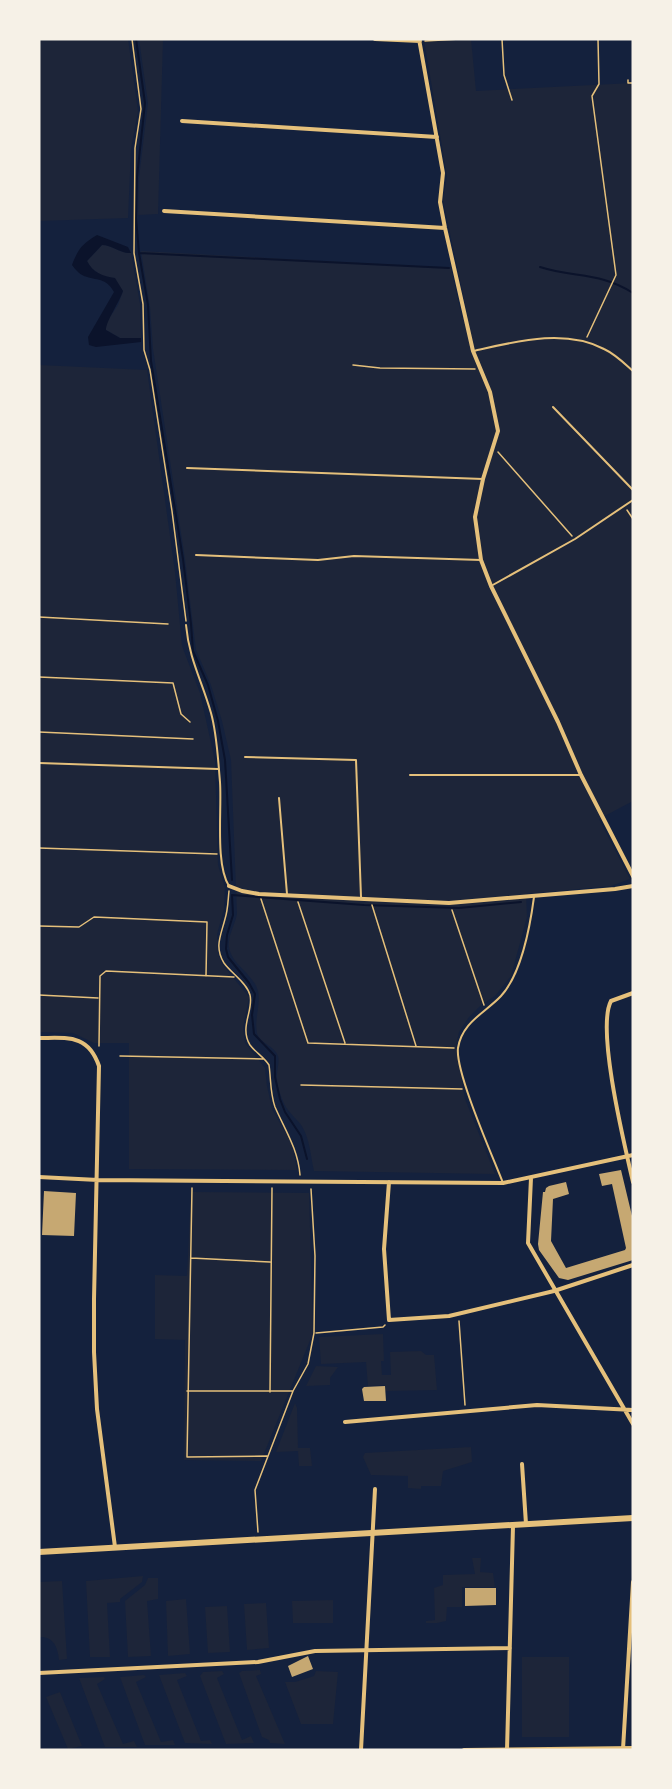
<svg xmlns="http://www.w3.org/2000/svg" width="672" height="1789" font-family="'Alegreya Sans',sans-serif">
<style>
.green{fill:#1d2539}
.water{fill:#0b132b}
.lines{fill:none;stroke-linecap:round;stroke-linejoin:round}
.stream{stroke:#0b132b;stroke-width:2}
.building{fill:#c6a872}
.path{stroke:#e5c07b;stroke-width:1.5}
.service{stroke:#e5c07b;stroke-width:2}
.minor{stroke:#e5c07b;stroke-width:4}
.secondary{stroke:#e5c07b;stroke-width:6}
</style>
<rect width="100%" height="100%" fill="#14213d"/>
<path class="green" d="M39,39H128L138,111L131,149L128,218L39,221Z
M139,39H163L158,214L138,215L139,178L148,103Z
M440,39H471L476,91L633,83V801L599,819L630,879L611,886L526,894L527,917L511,976L495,996L481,1005L469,1017L459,1032L456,1046L465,1099L495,1174L314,1171C311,1158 310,1142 304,1130C299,1119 287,1113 283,1101C280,1094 277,1086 277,1079C276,1071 280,1063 278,1056C274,1045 260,1044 257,1033C254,1019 261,1005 258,991C253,972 226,962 229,941C230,932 235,924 237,914L231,760L222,721L211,685L196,650L185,559L153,349L150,307L141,251L451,268L462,318H468L443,200L447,176L424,40Z
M102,245C112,245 121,254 131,253L140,304L141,338H120L106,330V323L118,305L123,291L91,268L87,261Z
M39,365L147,370L175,572L182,646L200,693L215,761L218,865L225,888L224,909L217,934L218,954L222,964L249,997L243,1027L245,1043L265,1068L267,1086L272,1109L292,1144L297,1170L129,1169V1043H94L73,1033L39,1032Z
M191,1192L309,1193L313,1333L261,1461L184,1460L185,1340L155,1339V1275L187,1276Z
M383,1334L384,1361H381L382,1375H391L390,1352L421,1351L426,1355H434L437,1390L385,1391V1385L368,1386L366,1362L321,1364L319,1337Z
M316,1366L338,1367L330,1378V1385L306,1386Z
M295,1403L297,1408L298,1448H310L312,1466H299L298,1451L276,1452Z
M471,1447L472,1462L443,1471L441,1486H421V1489L408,1488V1476L371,1475L363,1457L365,1453Z
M472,1558H481L480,1572L493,1573L495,1587H462V1607H447L446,1621L437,1623H426V1621L435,1620L434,1588L443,1585V1575L475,1574Z
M143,1576L142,1582L120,1599V1602L107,1603L110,1657H90L86,1581Z
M148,1578H158V1599L147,1601L151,1656L128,1657L125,1601L145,1585Z
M62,1581L67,1659L59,1660C58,1647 53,1636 39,1637V1582Z
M186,1599L190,1654L168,1656L166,1601Z
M333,1600V1623H293L292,1601Z
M266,1603L269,1648L247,1650L244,1604Z
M227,1606L230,1652L208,1653L205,1607Z
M522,1657H569V1737H522Z
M260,1670L261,1674L256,1676L285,1744L270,1743L269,1740L262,1737L239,1673L242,1671Z
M222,1671L224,1674L217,1678L242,1740L251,1736L254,1743L226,1744L200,1676L203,1672Z
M316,1671L338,1672L333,1724H301L285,1682H295L314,1676Z
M185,1673L187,1676L177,1680L201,1741L210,1740L212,1744L185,1743L159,1675Z
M144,1675L146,1677L136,1682L161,1742L173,1740L175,1745H145L120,1677Z
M104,1677L105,1679L97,1684L123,1744L134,1741L137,1747H105L79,1678Z
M60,1692L82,1746L68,1749L46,1697Z"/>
<path class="water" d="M97,235L128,247L131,253C121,254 112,245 102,245L87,261C93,273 103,276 115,278L123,291C119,303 106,321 106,330L120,338H141V342L96,347L89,345L88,337L114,292C106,277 97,281 84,276C79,274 75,269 72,265C78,249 82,244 97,235Z"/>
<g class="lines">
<path class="stream" d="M136,39L145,103L137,177L136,218L139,253L148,305L151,361L183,559L191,624L193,651L208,685L218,721L225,760L232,880
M139,253L449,268
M540,267C574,278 601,272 633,293
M307,1159L301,1136L285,1112L280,1099L275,1077V1056L254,1034L252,1015L255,994L249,983L228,957L226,949L227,935L233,915L232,895L364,905L459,908L521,902"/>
</g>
<path class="building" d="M621,1170L633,1220V1260L568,1280L559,1278L539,1250L538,1244L543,1192H545L546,1188L549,1186L566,1182L569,1194L553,1199L551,1241L566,1268L625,1250L626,1248L612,1184L602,1186L599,1174Z
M44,1191L76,1193L74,1236L42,1235Z
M385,1386L386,1401H364L362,1389L364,1387Z
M465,1588H496V1605L465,1606Z
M308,1656L313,1669L292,1677L288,1666Z"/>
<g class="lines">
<path class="path" d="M132,39L141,109L135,148L134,253L143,304L144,350L150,370L172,511L186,621
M502,39L504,75L512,100
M425,41L460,39
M628,80V83H633
M587,337L616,275L592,96L599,84L598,39
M353,365L380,368L475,369
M498,452L572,536
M627,510L633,519
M39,617L168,624
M39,677L173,683L181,714L190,722
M39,732L193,739
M39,848L217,854
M229,891C228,900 228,910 225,919C221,935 214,947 224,963C231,973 247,983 250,995C254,1010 239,1027 250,1045C255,1052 264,1057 269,1065C271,1079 270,1093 275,1107C285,1130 298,1149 300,1175
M261,899L308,1043L454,1048
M298,902L345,1043
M372,905L416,1046
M452,910L484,1005
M39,926L79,927L94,917L207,922L206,976
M39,995L98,998
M99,1046L100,976L106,971L234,977
M120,1056L263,1059
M301,1085L462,1089
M192,1188L187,1457L267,1456
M191,1258L270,1262
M459,1321L465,1405
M316,1333L383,1327L385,1325
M187,1391H293
M270,1392L272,1188
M258,1532L255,1490L293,1391L308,1364L314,1333L315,1256L311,1189"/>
<path class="service" d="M473,351C514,342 564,328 604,349C615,354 624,363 633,371
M553,407L633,490
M187,468L483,479
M196,555L318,560L354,556L481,560
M491,586L575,539L633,500
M186,625C189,659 202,681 211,713C217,734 218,760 220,782C222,810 215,864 229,886
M245,757L356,760L361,897
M39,763L218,769
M410,775H581
M279,798L287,894
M503,1183C493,1157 455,1072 458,1048C462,1022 485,1013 501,996C522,973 530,927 534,897"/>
<path class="minor" d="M375,39L420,41
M419,39L443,173L440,202L445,228L473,351L490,392L498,431L483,479L475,517L481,560L491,586L558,722L581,775L633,876
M182,121L437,137
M164,211L445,228
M229,886L242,891L259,894L449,903L615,889L633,886
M633,993L611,1001C596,1029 625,1147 633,1182
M39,1038C68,1038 88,1034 99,1066L94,1299V1352L97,1409L115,1547
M39,1177L98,1180L503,1183L633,1155
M531,1178L528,1243L633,1424
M389,1182L384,1249L389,1320L449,1316L554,1291L633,1265
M345,1422L537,1405L633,1410
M522,1464L526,1524
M39,1673L258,1662L315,1651L510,1648
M623,1749L633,1582
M361,1750L375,1489
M464,1750L633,1748
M507,1750L513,1526"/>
<path class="secondary" d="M39,1552L633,1518"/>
</g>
<rect width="672" height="1789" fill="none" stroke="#f6f1e7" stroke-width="81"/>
</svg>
